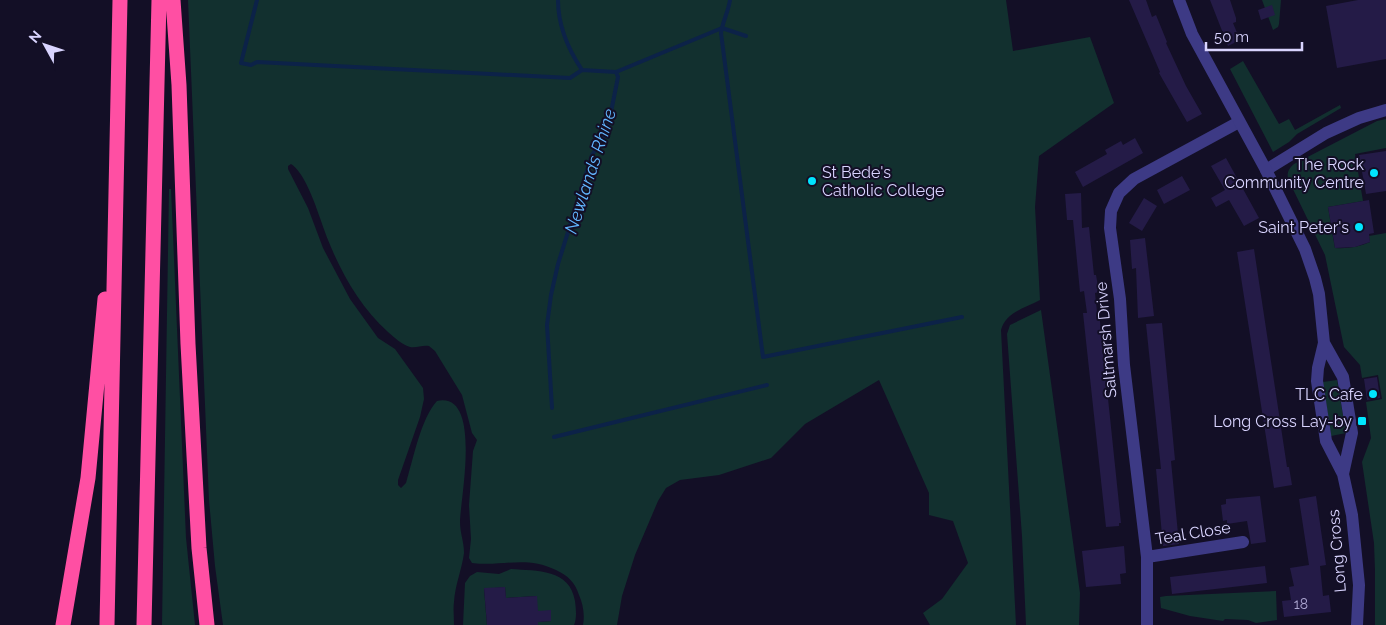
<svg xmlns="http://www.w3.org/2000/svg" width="1386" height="625" font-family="Raleway,sans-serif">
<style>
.green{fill:#12302f}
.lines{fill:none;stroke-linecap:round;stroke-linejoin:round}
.stream{stroke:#0c2248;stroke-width:4}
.building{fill:#241b47}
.minor{stroke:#3d3a85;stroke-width:12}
.tertiary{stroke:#3d3a85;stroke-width:12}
.motorway{stroke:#ff4fa3;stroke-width:15}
.poi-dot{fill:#00e5ff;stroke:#130f26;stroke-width:2}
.labels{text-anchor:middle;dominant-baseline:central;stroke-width:4;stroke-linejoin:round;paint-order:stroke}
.number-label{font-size:14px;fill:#aca6d1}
.poi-label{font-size:16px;fill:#d9d4ff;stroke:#130f26;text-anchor:end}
.street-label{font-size:16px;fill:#d9d4ff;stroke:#130f26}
.water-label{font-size:18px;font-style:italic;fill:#62b6ff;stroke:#130f26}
</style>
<rect width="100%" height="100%" fill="#130f26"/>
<path class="green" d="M188,0H1006L1013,51L1090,37L1114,103L1039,156L1035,207L1040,300C1025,308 1006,312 1001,330L1016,625H930L923,613L942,599L968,563L953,521L929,515V493L879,380L805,424L771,458L719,475L680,480L666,488L658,501L635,555L622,596L617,625H583C585,615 583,604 579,595C575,582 568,576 556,570C525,555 503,567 472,563L469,558L471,539L469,505L473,451L477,440L472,433L462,395L435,351L429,346C422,345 417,348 410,347C401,344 395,338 388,332C355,302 334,260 320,218C315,203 304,172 291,164L288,166V169L308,208L323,248L350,299L378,338L395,349L423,388L424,399L420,417L398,480V485L401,488L406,483C413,460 421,418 437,401C483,391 460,500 460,522C460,533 464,542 464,553C462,569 455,585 454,602C453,609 454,617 454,625H223L215,566L209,500Z
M1262,0H1281L1279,24L1278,27L1273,30Z
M1243,61L1279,124L1289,119L1295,130L1340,105L1341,108L1297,134L1289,142L1273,152L1230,69Z
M1386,119V148L1355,154L1363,201L1328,207L1332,230L1328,231V233L1332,232L1335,248C1347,249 1359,247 1370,242L1369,236L1386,233V625H1375V570L1374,543L1362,462L1371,438L1366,402L1382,399L1378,375L1362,378L1360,365L1344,347L1325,255L1289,181C1286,174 1288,169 1294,164L1377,121Z
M169,189H171L186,538L195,625H162Z
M1041,310L1080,593L1079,625H1026L1022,536L1007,334L1010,325Z
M1337,380L1346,433L1331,436L1323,382Z
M511,569C537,571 570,569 575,601C576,609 577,618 574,625H538V622L551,621V611H537V596L506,598L505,587L484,589L487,625H463L465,583L470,576L477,572L499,574Z
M1276,591L1277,620L1256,623L1248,620L1225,619L1223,621L1190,616L1161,608L1160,597L1166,596Z"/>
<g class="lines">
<path class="stream" d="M257,0L241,63L251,65L257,62L570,78L582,70
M730,0C728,13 723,20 721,33L763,357L962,317
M616,72L722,28L746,36
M552,408L547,325L551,295L558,264L592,155L607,132L618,77L616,72L582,70C568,49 558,25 558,0
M554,437L767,385"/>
</g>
<path class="building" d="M1129,0H1146L1152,17L1156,15L1167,42L1166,43L1186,86L1202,114L1187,122L1159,73L1160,72Z
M1210,0H1230L1236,18V22L1233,23L1240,40L1228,46Z
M1358,0H1386V59L1337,68L1326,6Z
M1272,5L1275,15L1261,20L1258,10Z
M1135,138L1143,153L1083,187L1075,172L1107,154L1105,150L1121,141L1123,145Z
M1386,151V191L1366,194L1359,155Z
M1226,158L1259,218L1244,226L1229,200L1216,207L1211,198L1225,190L1211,166Z
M1182,176L1190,190L1164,204L1157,190Z
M1081,193L1082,228L1089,227L1094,275H1096L1099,292L1095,293L1097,312H1099L1121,523H1119V526L1106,527L1083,313H1087L1084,291L1080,292L1073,220H1067L1065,194Z
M1144,198L1157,206L1142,231L1129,223Z
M1369,200L1374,233L1369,234L1370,242L1355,247L1335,248L1328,207Z
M1145,238L1154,316L1138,318L1136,268L1132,269L1130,240Z
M1254,249L1287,467H1289L1292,485L1274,488L1237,252Z
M1162,323L1175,460L1171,461L1179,544L1163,546L1156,469H1161L1146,324Z
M1377,377L1380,398L1367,400L1364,379Z
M1260,496L1266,542L1251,544L1247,521L1227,524V520L1223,521L1221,505L1226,504V499Z
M1316,496L1326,565L1320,566L1323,596L1329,595L1331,612L1284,617L1282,601L1291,600L1289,587L1294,586L1290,568L1309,565L1299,499Z
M1124,546L1126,573L1120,574L1121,584L1086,587L1082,551Z
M1265,566L1267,583L1172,594L1170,577Z
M505,587L506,598L537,596L538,611L551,610V621L538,622V625H487L484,588Z"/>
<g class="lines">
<path class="minor" d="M1266,170L1326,133L1359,118L1386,110
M1147,557L1243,542
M1147,625V557L1124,365L1120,299L1110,228L1111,211L1119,193L1134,179L1239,122"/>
<path class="tertiary" d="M1179,0L1192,34L1266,170L1305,249L1315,278L1319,294L1324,343L1318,368L1317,381L1326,441L1343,474L1352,515L1359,585L1357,625
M1324,343L1343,377L1352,433L1343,474"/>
<path class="motorway" d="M173,0L179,85L188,344L199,548L207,625
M63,625L88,478L105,299
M107,625L120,0
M144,625L159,0"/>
</g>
<g class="poi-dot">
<circle cx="1374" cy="173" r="5"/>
<circle cx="812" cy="181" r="5"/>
<circle cx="1359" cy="227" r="5"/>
<circle cx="1373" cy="394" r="5"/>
<rect x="1357" y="416" width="10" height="10" rx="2.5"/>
</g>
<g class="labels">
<g class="number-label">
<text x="1301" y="604">18</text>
</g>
<g class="poi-label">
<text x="1364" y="164">The Rock<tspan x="1364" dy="18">Community Centre</tspan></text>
<text x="822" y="172" text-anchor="start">St Bede's<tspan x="822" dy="18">Catholic College</tspan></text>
<text x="1349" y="227">Saint Peter's</text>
<text x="1363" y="394">TLC Cafe</text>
<text x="1352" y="421">Long Cross Lay-by</text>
</g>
<g class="street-label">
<text transform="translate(1106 340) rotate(-95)">Saltmarsh Drive</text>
<text transform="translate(1193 533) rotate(-9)">Teal Close</text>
<text transform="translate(1337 551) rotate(-95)">Long Cross</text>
</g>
<g class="water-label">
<text transform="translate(590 171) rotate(-72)">Newlands Rhine</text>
</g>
</g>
<g transform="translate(45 45) rotate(310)" stroke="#130f26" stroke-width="4" paint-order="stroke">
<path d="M0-4L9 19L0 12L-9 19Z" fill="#d9d4ff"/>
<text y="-8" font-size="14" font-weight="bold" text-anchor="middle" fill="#d9d4ff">N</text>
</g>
<path d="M1206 42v8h96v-8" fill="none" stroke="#d9d4ff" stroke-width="2.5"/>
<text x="1214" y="42" font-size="15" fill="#d9d4ff" stroke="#130f26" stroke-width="4" paint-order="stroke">50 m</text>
</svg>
